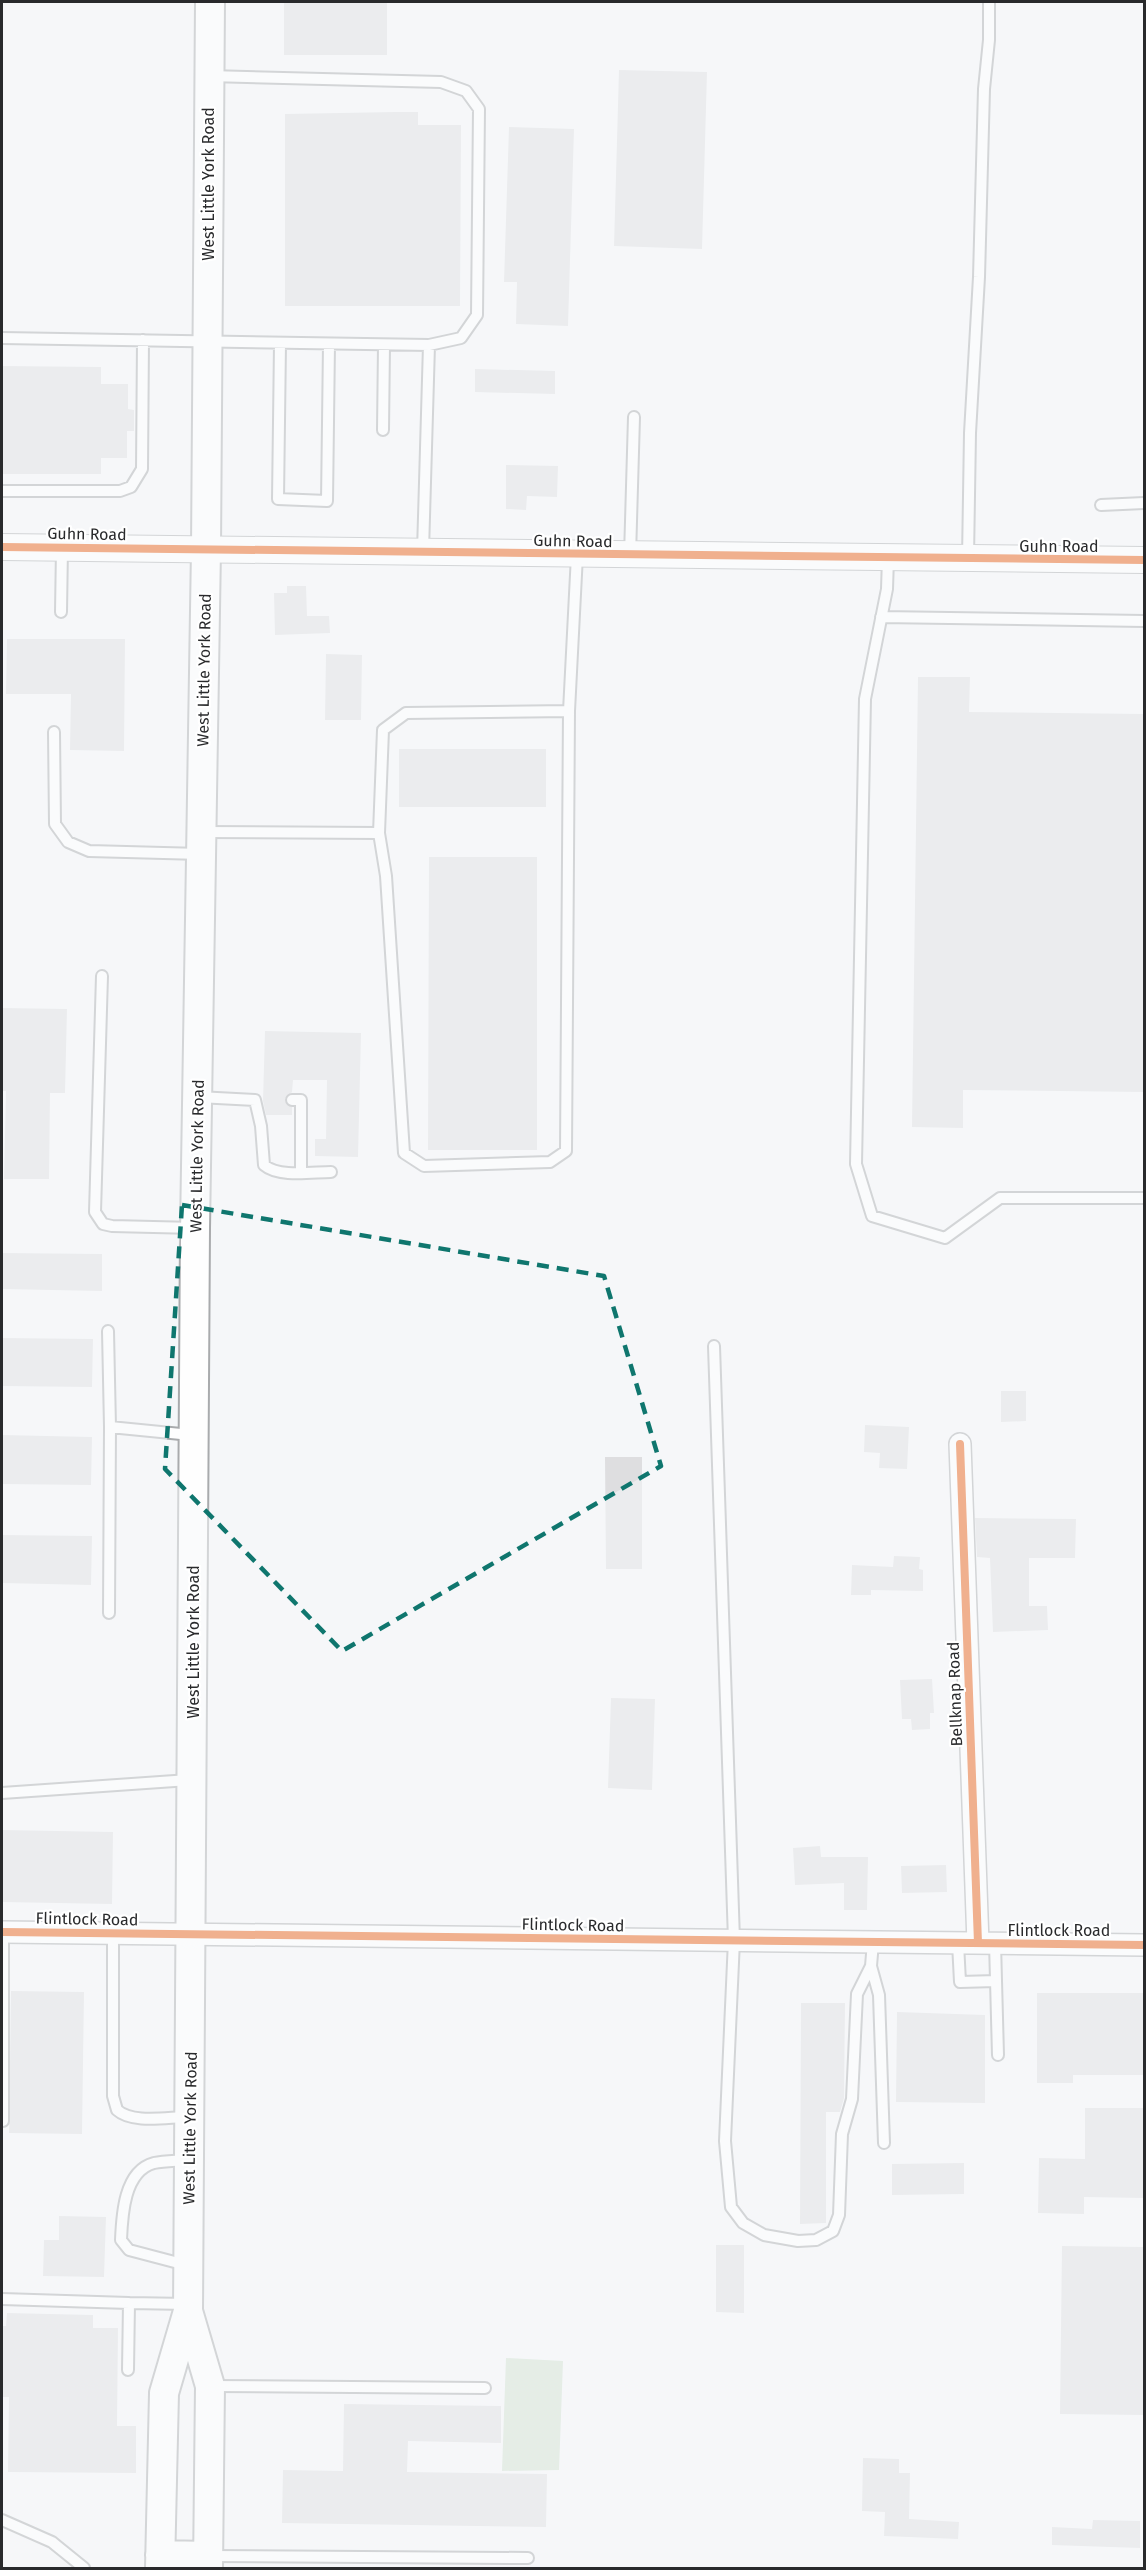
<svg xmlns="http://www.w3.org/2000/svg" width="1146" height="2570" font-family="'Fira Sans',sans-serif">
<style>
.green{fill:#d0e0cf}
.building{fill:#dedee0}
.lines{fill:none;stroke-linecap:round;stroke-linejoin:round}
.service-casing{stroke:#a9abad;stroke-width:14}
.minor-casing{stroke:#a9abad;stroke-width:24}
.tertiary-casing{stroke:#a9abad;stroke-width:28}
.secondary-casing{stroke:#a9abad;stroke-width:32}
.service{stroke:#fefefe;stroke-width:10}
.minor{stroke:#fefefe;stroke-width:21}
.tertiary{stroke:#fefefe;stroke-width:26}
.secondary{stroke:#fefefe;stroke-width:28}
.cycleway-casing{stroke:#fff;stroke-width:11}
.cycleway{stroke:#e8590c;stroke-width:8}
.marked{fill:none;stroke:#0f766e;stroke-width:4.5;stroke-dasharray:12 8;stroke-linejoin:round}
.labels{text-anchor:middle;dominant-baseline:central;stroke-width:4.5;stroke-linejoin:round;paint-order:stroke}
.street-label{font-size:16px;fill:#292a2c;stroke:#fff}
</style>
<rect width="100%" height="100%" fill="#f5f7f9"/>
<path class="green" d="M506,2358L563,2361L559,2470L502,2471Z"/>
<path class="building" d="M284,2H387V55H284Z
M619,70L707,72L702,249L614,246Z
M395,112H418V125H461L460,306H285V114Z
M509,127L574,129L568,326L516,324L517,282H504Z
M2,366L101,367V384H128V409L134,410V431H127V458H101V474H2Z
M475,369L555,371V394L475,392Z
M506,465L558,466L557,497L527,496L526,510L506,509Z
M287,586H306L307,616H329L330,633L275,635L274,593H287Z
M7,639H125L124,751L70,750L71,694H6Z
M326,654L362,655L361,720H325Z
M918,677H970L969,712L1144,714V1092L963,1090V1128L912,1127Z
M399,749H546V807H399Z
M429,857H537V1150H428Z
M2,1008L67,1009L65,1093H50L49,1179H4L6,1091H2Z
M265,1031L361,1033L358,1157L315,1156V1139H326L327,1080H293L292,1092L285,1099L286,1104L292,1107V1115H266L263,1101Z
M2,1253L102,1254V1291L2,1289Z
M2,1338L93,1339L92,1387L2,1386Z
M1001,1391H1026V1421L1001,1422Z
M865,1425L909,1427L907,1469L879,1468L880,1453L864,1452Z
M2,1435L92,1437L91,1485L2,1484Z
M605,1457H642V1569H606Z
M975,1518L1076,1519L1075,1558H1029V1606H1047L1048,1630L993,1632L990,1558L977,1557Z
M2,1535L92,1536L91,1585L2,1583Z
M894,1556L920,1557L919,1569L923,1570V1591L871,1590V1595H851L852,1565L893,1567Z
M932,1679L934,1713H930V1729L912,1730L911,1719H902L900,1680Z
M611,1698L655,1699L652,1790L608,1788Z
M2,1830L113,1832L112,1904L2,1902Z
M820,1846L821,1857H868L867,1910H844V1883L795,1885L793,1848Z
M946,1865L947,1892L902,1893L901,1866Z
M11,1991L84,1992L82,2134L9,2133Z
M1037,1993H1144V2075H1073V2083H1037Z
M801,2003H845L844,2098L840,2112H826V2223L800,2224Z
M897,2012L985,2015V2103L896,2102Z
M1085,2108H1144V2198L1084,2197V2214L1038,2213L1039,2158L1085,2159Z
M964,2163V2194L892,2195V2164Z
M59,2216L106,2217L104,2277L43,2276L44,2240H59Z
M716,2245H744V2313L716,2312Z
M1062,2246L1144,2247V2415L1060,2414Z
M7,2313L93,2315V2328H118L117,2426H136V2473L8,2472L9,2397H2V2326H6Z
M344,2404L501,2406V2443L408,2441L407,2472L547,2474L546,2527L282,2523L283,2470L343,2471Z
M863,2458L899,2459V2473H910L909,2519L959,2522L958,2539L884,2536L885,2512L862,2511Z
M1093,2520L1140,2521V2548L1052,2545V2527L1092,2529Z"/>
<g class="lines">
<g class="service-casing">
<path id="service" d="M2,338L429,345L461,338L477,315L479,109L466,91L441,82L209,76
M280,344L278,499L327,501L329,344
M383,430L384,345
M2,491H120L131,487L142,469L143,340
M1101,505L1144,503
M423,551L429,345
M630,556L634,417
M888,558L887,589L865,699L856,1164L872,1216L945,1238L1000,1198H1144
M968,558L970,433L979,277L984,89L989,40V2
M61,612L62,548
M881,617L1144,621
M569,711L406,713L383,730L379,833L386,876L404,1153L424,1166L550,1162L566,1151L569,711L577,555
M54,732L55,824L68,842L89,851L201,854
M202,832L379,833
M102,976L95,1212L103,1224L112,1226L195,1228
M198,1097L255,1100L261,1126L264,1165C279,1178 313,1172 331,1172
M292,1100H301V1172
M108,1331L110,1427L191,1435
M714,1346L734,1940L725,2141L731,2207L743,2223L764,2235L798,2241L816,2240L833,2231L839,2215L842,2134L852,2099L857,1994L871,1966L873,1942
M109,1613L110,1427
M2,1793L189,1780
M113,1933V2096L117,2110C132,2124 168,2117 187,2117
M958,1943L960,1982L996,1981
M995,1943L998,2055
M871,1966L879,1995L884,2143
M3,2121V1932
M186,2265L129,2250L121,2240C122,2215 124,2171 154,2163C164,2161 176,2161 187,2160
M2,2299L129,2303
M128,2370L129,2303L188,2304
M210,2386L485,2388
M2,2520L52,2542L84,2568
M208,2556L528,2558"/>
</g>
<g class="minor-casing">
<path id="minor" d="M960,1444L978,1943
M2,1932L1144,1945"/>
</g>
<g class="tertiary-casing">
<path id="tertiary" d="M2,547L1144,560"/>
</g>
<g class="secondary-casing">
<path id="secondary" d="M188,2311L210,2386L208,2568
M160,2555L208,2556
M160,2568L164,2393L188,2311L195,1228L206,549L210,2"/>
</g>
<use href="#service" class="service"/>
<use href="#minor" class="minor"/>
<use href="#tertiary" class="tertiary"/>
<use href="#secondary" class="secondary"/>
<g class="cycleway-casing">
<path id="cycleway" d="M2,547L1144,560
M960,1444L978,1943
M2,1932L1144,1945"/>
</g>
<use href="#cycleway" class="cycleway"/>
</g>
<path d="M0 0H1146V2570H0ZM182,1205L604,1276L661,1466L342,1651L165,1469Z" fill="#f5f7f9" fill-opacity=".55" fill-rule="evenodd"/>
<path class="marked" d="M182,1205L604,1276L661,1466L342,1651L165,1469Z"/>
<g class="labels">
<g class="street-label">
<text transform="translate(208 184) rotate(-90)">West Little York Road</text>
<text transform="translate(87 534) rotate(1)">Guhn Road</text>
<text transform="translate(573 541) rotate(1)">Guhn Road</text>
<text x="1059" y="546">Guhn Road</text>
<text transform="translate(204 670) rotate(-89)">West Little York Road</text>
<text transform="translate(197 1156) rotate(-89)">West Little York Road</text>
<text transform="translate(193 1642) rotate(-90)">West Little York Road</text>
<text transform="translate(955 1694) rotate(-92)">Bellknap Road</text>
<text transform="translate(87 1919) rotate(1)">Flintlock Road</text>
<text transform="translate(573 1925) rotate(1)">Flintlock Road</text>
<text x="1059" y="1930">Flintlock Road</text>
<text transform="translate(190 2128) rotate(-89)">West Little York Road</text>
</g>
</g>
<rect width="1146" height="2570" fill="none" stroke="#292a2c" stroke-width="6"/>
</svg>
